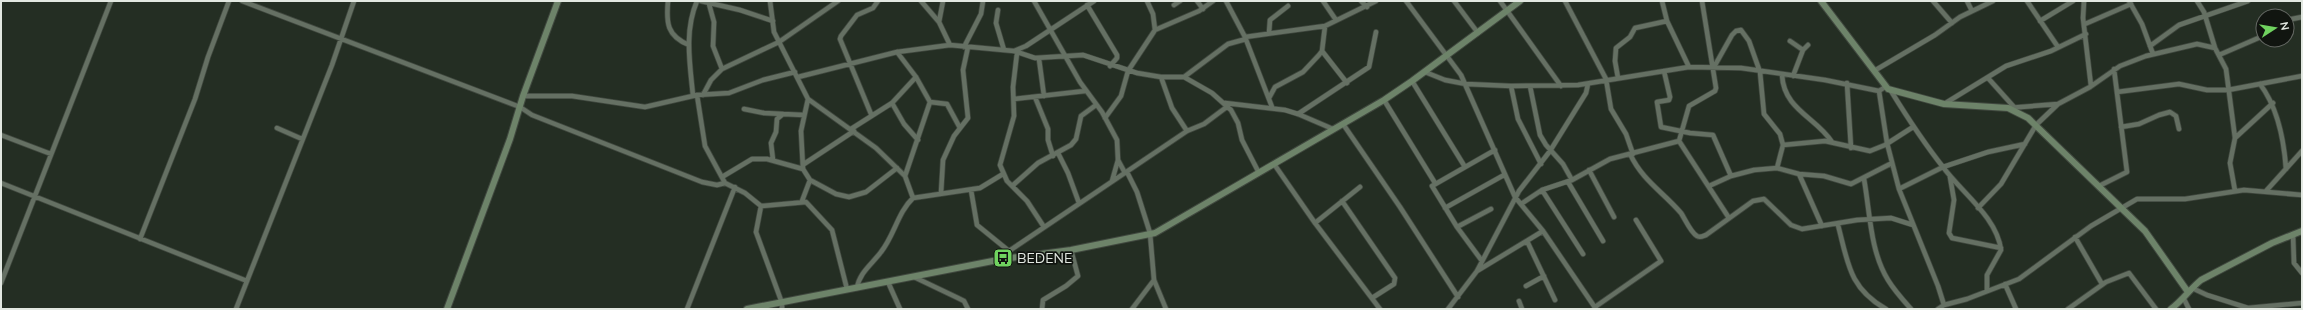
<svg xmlns="http://www.w3.org/2000/svg" width="2303" height="310" font-family="Mulish,sans-serif">
<style>
.lines{fill:none;stroke-linecap:round;stroke-linejoin:round}
.street-casing{stroke:#40483f;stroke-width:6}
.secondary-casing{stroke:#40483f;stroke-width:8}
.street{stroke:#657063;stroke-width:4.5}
.secondary{stroke:#6d8369;stroke-width:6}
.labels{text-anchor:middle;dominant-baseline:central;stroke-width:3.5;stroke-linejoin:round;paint-order:stroke}
.poi-label{font-size:14px;fill:#e2e8e1;stroke:#111510;text-anchor:start}
</style>
<rect width="100%" height="100%" fill="#242e23"/>
<g class="lines">
<g class="street-casing">
<path id="street" d="M242,1L520,107L532,115L702,182L717,185L725,183L745,193L761,206L806,202L832,230L847,289
M668,1C666,23 667,36 689,45
M701,1L740,10L773,21
M770,1L774,32L808,99L876,148L905,176L913,198
M921,1L939,22L950,45L1014,51L1035,58L1083,55L1137,73L1161,77H1184L1212,93L1231,110L1238,123L1242,140L1259,173
M1034,1L1080,82L1102,112L1117,140L1118,160L1112,181
M1197,1L1203,9
M1226,1L1245,37L1272,107
M1323,1L1336,20
M1361,1L1367,7
M1406,1L1461,75L1515,197L1543,231L1596,309
M1454,1L1478,33
M1500,1L1561,86
M1565,1L1606,79L1611,109L1626,134L1633,154
M1662,1L1667,21L1689,67
M1933,1L1952,23
M1967,1L1972,11
M2027,1L2058,47
M2084,1L2083,18L2091,86
M2129,1L2142,24L2153,54
M2197,1L2204,12L2215,48L2226,69L2235,138L2230,163L2235,191
M709,4L714,22L713,46L722,69
M1087,5L1117,55V58L1110,66
M1174,5L1180,1
M998,10L996,23L1004,50
M2287,20L2302,17
M2040,21L2073,1
M939,22L943,1
M2085,24L2131,4
M1155,30L1199,11L1213,1
M1269,33L1270,20L1288,6
M1245,37L1325,26L1376,1
M1790,41L1803,50
M2150,46L2179,25L2248,1
M964,47L981,14L983,1
M1014,51L1026,46L1094,1
M1322,51L1347,83
M897,52L916,77L930,102L905,176
M1017,53L1013,87L1014,116L1000,165L1007,181L1027,201L1044,227
M2219,55L2263,36
M1039,59L1044,96
M1714,67L1732,35L1736,31L1741,30L1749,41L1760,72L1764,114L1780,134L1783,145L1777,168
M1664,71L1670,97L1669,100L1657,102L1661,127L1690,133L1713,135L1731,176
M1874,71L1935,35L1960,17L1993,1
M1425,72L1445,80L1466,84L1511,86L1578,85L1689,67L1741,68L1825,80L1879,91L1885,87
M1782,75C1784,110 1816,117 1832,142
M1793,76L1803,50L1808,45
M798,77L897,52L950,45
M1161,77L1172,108L1187,131
M1184,77L1228,44L1246,39
M1618,78L1615,61L1616,48L1630,37L1635,28L1667,21
M1988,78L2014,107
M1412,81L1465,167
M1847,83L1851,148
M2260,84C2278,108 2284,140 2286,169
M1511,86L1518,119L1541,164
M1530,86L1540,135L1546,145L1563,164L1572,180
M1879,91L1887,143L1899,189L1938,286L1944,305
M1891,91C1907,117 1924,143 1943,167C1961,192 1997,217 2001,250L1987,275V291
M2117,92L2179,84L2207,90H2228L2302,76
M697,95L705,146L725,183
M703,95L711,80L722,69L779,42L838,1
M523,96H572L645,107L697,95L729,93L763,80L795,72
M693,96C690,64 684,31 697,1
M1035,97L1048,129V140L1053,156
M1269,98L1275,87L1303,72L1319,55L1322,51L1325,26
M808,99L801,131L803,169L810,180L836,194L849,197L866,192L897,168
M1014,99L1085,91
M1384,100L1435,183
M930,102L947,104L960,128
M892,103L904,124L918,140
M1225,103L1285,110L1298,114L1333,129
M1944,104L2006,66L2051,51L2086,34
M2008,108L2058,104
M744,109L764,113L783,114
M871,114L840,39L841,36L857,15L873,8L878,1
M1298,114L1369,67L1376,32
M1105,118L1121,96L1128,71L1155,30L1153,14L1147,1
M1343,124L1400,207L1458,297
M2121,127L2139,124L2159,115L2170,112L2176,116L2179,129
M277,128L302,139
M851,129L892,103L916,77
M1,135L51,154
M2235,138L2273,103
M1679,141L1689,106L1715,91L1716,88L1702,1
M1679,141L1729,218
M1783,145L1825,141L1870,151L1885,145L1913,127
M1058,153L1068,173L1079,203
M1630,154C1643,181 1662,191 1681,213C1685,219 1691,233 1697,236C1700,238 1703,236 1706,235L1753,201L1764,199L1791,225L1802,229L1857,220L1891,218L1913,225
M773,160L771,143L776,132L777,119L783,114L804,115
M1118,160L1125,173
M804,164L854,131
M1274,164L1315,223L1380,309
M1589,170L1614,217
M1127,172L1137,192L1150,233L1154,280L1166,309
M1799,174L1822,226
M722,177L752,159H767L803,169
M1950,177L1954,200L1949,233L1952,238L2001,248
M1864,179C1870,212 1870,251 1888,280C1894,290 1903,300 1911,309
M1568,182L1603,241
M1,183L247,281
M1012,186L1038,163L1071,145L1076,139L1081,116L1096,105
M1709,186L1731,176L1754,170L1777,168L1799,174L1824,176L1851,184L1892,163
M2099,186L2127,172L2114,69
M1899,189L1943,167L1988,152L2025,144
M971,190L977,225L1009,251
M1542,190L1583,254
M2266,191L2302,151
M941,193L943,160L954,136L968,118L963,70L968,47
M802,201L810,180
M1342,201L1395,278L1394,284L1372,298
M1521,204L1542,190L1572,180L1610,159L1679,141
M761,206L756,232L782,303V309
M1445,208L1504,175
M1978,208L2001,184L2036,125L2058,104L2090,87L2120,66L2146,56L2197,44L2215,48
M1315,223L1360,187
M1838,225C1848,263 1849,288 1886,309
M1457,227L1491,209
M2293,234L2294,263L2302,273
M2075,237L2102,284
M140,239L195,99L208,57L229,1
M1527,241L1555,300
M1003,259L1009,251L1187,131L1204,124L1228,106
M1482,261L1457,227L1432,186L1495,150
M1477,271L1543,231
M914,277L958,298L964,301L968,309
M888,282L900,309
M1,283L111,1
M2005,284L2016,309
M1526,286L1544,276
M857,288C859,273 872,264 881,252C894,236 898,212 913,198L980,188L1003,174
M2192,288L2207,295L2248,308L2302,303
M2184,299L2189,309
M1519,301L1522,309
M1595,307L1661,261L1636,220
M236,309L332,65L354,1
M687,309L735,187
M1042,309L1043,300L1066,286L1078,276L1071,250
M1132,309L1154,280
M1448,309L1477,271L1519,191L1550,151L1586,93L1588,84
M1938,309L1944,305L1967,299L2019,279L2091,226L2137,199H2185L2244,190L2302,195
M2068,309L2106,282L2129,273L2156,309"/>
</g>
<g class="secondary-casing">
<path id="secondary" d="M1821,1L1888,89L1944,104L2008,108L2028,118L2145,231L2188,292
M447,309L510,139L523,96L558,1
M747,309L1003,259L1071,250L1155,233L1384,100L1412,81L1520,1
M2171,309C2183,300 2190,289 2201,280L2272,243L2302,231"/>
</g>
<use href="#street" class="street"/>
<use href="#secondary" class="secondary"/>
</g>
<defs>
<g id="bus-square" transform="scale(1)"><rect x="-9" y="-9" width="18" height="18" rx="4" fill="#70d35f" stroke="#111510"/><path d="M-5-6H5V4H4V6H2V4H-2V6H-4V4H-5ZM-3.5-4V0h7V-4ZM-3.5 1.2v1.5H-2V1.2ZM2 1.2v1.5H3.5V1.2Z" fill="#111"/></g>
</defs>
<g fill-rule="evenodd">
<use href="#bus-square" x="1003" y="258"/>
</g>
<g class="labels">
<g class="poi-label">
<text x="1017" y="258">BEDENE</text>
</g>
</g>
<rect width="2303" height="310" fill="none" stroke="#e2e8e1" stroke-width="4"/>
<g transform="translate(2275 28) rotate(78)"><circle r="19" fill="#111510" stroke="#656964"/>
<path d="M0-3L7 15L0 10L-7 15Z" fill="#70d35f"/>
<text y="-6" font-size="11" font-weight="bold" text-anchor="middle" fill="#e2e8e1">N</text>
</g>
</svg>
